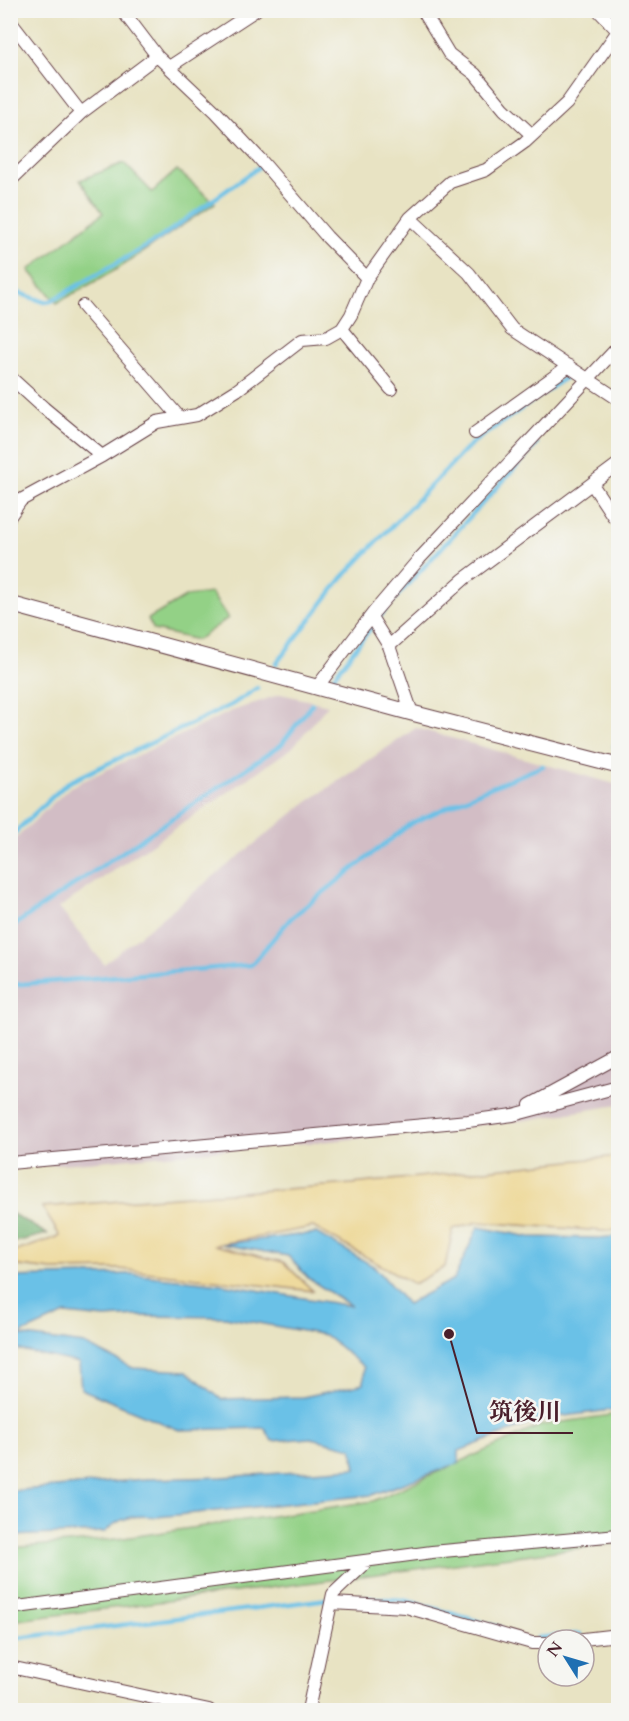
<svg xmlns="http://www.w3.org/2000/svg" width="629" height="1721" font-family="Cardo,'Noto Serif JP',serif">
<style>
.industrial{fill:#d2bdc5}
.green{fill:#93d186;stroke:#6e7858;stroke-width:1.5}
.forest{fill:#76b373;stroke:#60694f;stroke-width:1.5}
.sand{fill:#eeda9e;stroke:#9c7c64;stroke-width:1.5}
.water{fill:#6ac1e7;stroke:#5a7089;stroke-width:1.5;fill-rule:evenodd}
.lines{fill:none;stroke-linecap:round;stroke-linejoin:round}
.stream{stroke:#6ac1e7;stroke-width:4.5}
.minor-casing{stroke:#623c42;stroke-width:14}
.tertiary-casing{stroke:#623c42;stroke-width:17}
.minor{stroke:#fff;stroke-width:12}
.tertiary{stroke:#fff;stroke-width:15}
.leader{fill:none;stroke:#4a1f2b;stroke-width:2}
.callout-dot{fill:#4a1f2b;stroke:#f6f6f2;stroke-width:2}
.callout-label{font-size:24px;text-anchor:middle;font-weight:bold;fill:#4a1f2b;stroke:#f6f6f2;stroke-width:5;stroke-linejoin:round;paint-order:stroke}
</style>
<rect width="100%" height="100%" fill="#f6f6f2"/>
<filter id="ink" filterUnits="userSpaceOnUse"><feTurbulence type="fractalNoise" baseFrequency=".0167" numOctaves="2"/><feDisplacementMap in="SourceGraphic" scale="12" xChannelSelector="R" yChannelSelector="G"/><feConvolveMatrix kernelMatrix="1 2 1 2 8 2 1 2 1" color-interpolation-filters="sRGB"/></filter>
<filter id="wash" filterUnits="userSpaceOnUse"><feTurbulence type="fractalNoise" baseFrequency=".008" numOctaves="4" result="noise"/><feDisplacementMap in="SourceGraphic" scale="24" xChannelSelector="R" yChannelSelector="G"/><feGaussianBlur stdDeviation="1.35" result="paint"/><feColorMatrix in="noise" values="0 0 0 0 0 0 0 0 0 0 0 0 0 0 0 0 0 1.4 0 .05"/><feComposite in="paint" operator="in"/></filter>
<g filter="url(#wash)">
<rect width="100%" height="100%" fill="#e8e3c3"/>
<path class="industrial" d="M281,694L328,705L292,748L59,908L104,964L303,805L416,728L618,785V1105L527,1120L364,1138L75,1163L11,1167V843L70,787L232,711Z"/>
<path class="green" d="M124,163L152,192L177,170L215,203L119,268L57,303L29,270L103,213L80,180Z
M211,593L228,618L197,640L154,630L148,619L187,596Z
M618,1414V1543L11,1621L10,1548L117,1539L373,1501L542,1425Z"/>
<path class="forest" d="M11,1213L47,1234L11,1243Z"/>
<path class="sand" d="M618,1156V1230L604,1231L478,1222L453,1229L445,1267L414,1284L313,1227L214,1245L283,1262L313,1291L120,1269L52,1270L11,1265V1253L60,1236L42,1207L352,1184Z"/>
<path class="water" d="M478,1227L530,1237L599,1238L618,1236V1409L542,1419L459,1451V1463L372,1495L157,1517C135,1515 121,1516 105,1532L11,1536V1491L145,1479L222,1477L356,1468L352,1448L311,1438L272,1441L265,1428L179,1430L81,1389L79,1363L11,1348V1277L131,1274L221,1284L351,1306L309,1279L288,1256L222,1244L316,1233L375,1267L407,1304L454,1279ZM65,1314L105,1318L139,1316L225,1317L325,1335L364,1367V1384L303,1397L221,1399L187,1371L133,1368L84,1344L18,1335Z"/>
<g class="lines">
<path class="stream" d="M10,290L45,302L51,301L157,240L259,167
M276,664L342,578L471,444L572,373
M334,676L388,606L537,444
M614,746L618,745
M10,837L67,783L233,704L257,688
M10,928L281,745L312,704
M10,985L251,965L291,918L410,824L482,791L543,766
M538,1638L580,1634
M10,1639L344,1597L405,1600L501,1628"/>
</g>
</g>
<g filter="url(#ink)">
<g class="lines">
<g class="minor-casing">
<path id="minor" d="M122,10L157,56L216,112L259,158L327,237L367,278
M598,10L618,31
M425,14L449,54L475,74L504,109L532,135
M10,21L81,113
M169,67L256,10
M10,181L81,113L157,56
M410,218L469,273L512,329L618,399
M83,306L180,418
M342,329L391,389
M10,377L44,408L102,456
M475,433L569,366
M592,484L613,516L618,512
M10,516L21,500L102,456L157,422L197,415L237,390L302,340L326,338L342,329L351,315L367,278L410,218L450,182L486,170L525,142L567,103L618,31
M371,617L389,646
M317,687L374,612L420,558L618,347
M412,713L389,646L464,579L618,464
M530,1105L618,1057
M10,1163L468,1121L513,1115L618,1087
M331,1603L406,1607L532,1643H548
M10,1608L432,1552L618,1535
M575,1640L618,1635
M10,1667L209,1710
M308,1710L333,1594L368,1561"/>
</g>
<g class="tertiary-casing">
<path id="tertiary" d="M10,604L412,713L618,766"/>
</g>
<use href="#minor" class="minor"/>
<use href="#tertiary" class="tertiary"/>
</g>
</g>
<path class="leader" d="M449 1334L477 1433H573"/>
<circle class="callout-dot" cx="449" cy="1334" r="6"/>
<g class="callout-label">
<text x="525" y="1420">筑後川</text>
</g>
<rect width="629" height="1721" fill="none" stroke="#f6f6f2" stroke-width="36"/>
<g transform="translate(566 1658) rotate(307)"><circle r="28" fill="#f6f6f2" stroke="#b1a0a2" stroke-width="1.5"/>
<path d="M0-4.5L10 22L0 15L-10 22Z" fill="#1f6fb2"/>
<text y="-9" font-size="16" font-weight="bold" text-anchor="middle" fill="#4a1f2b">N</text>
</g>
</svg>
